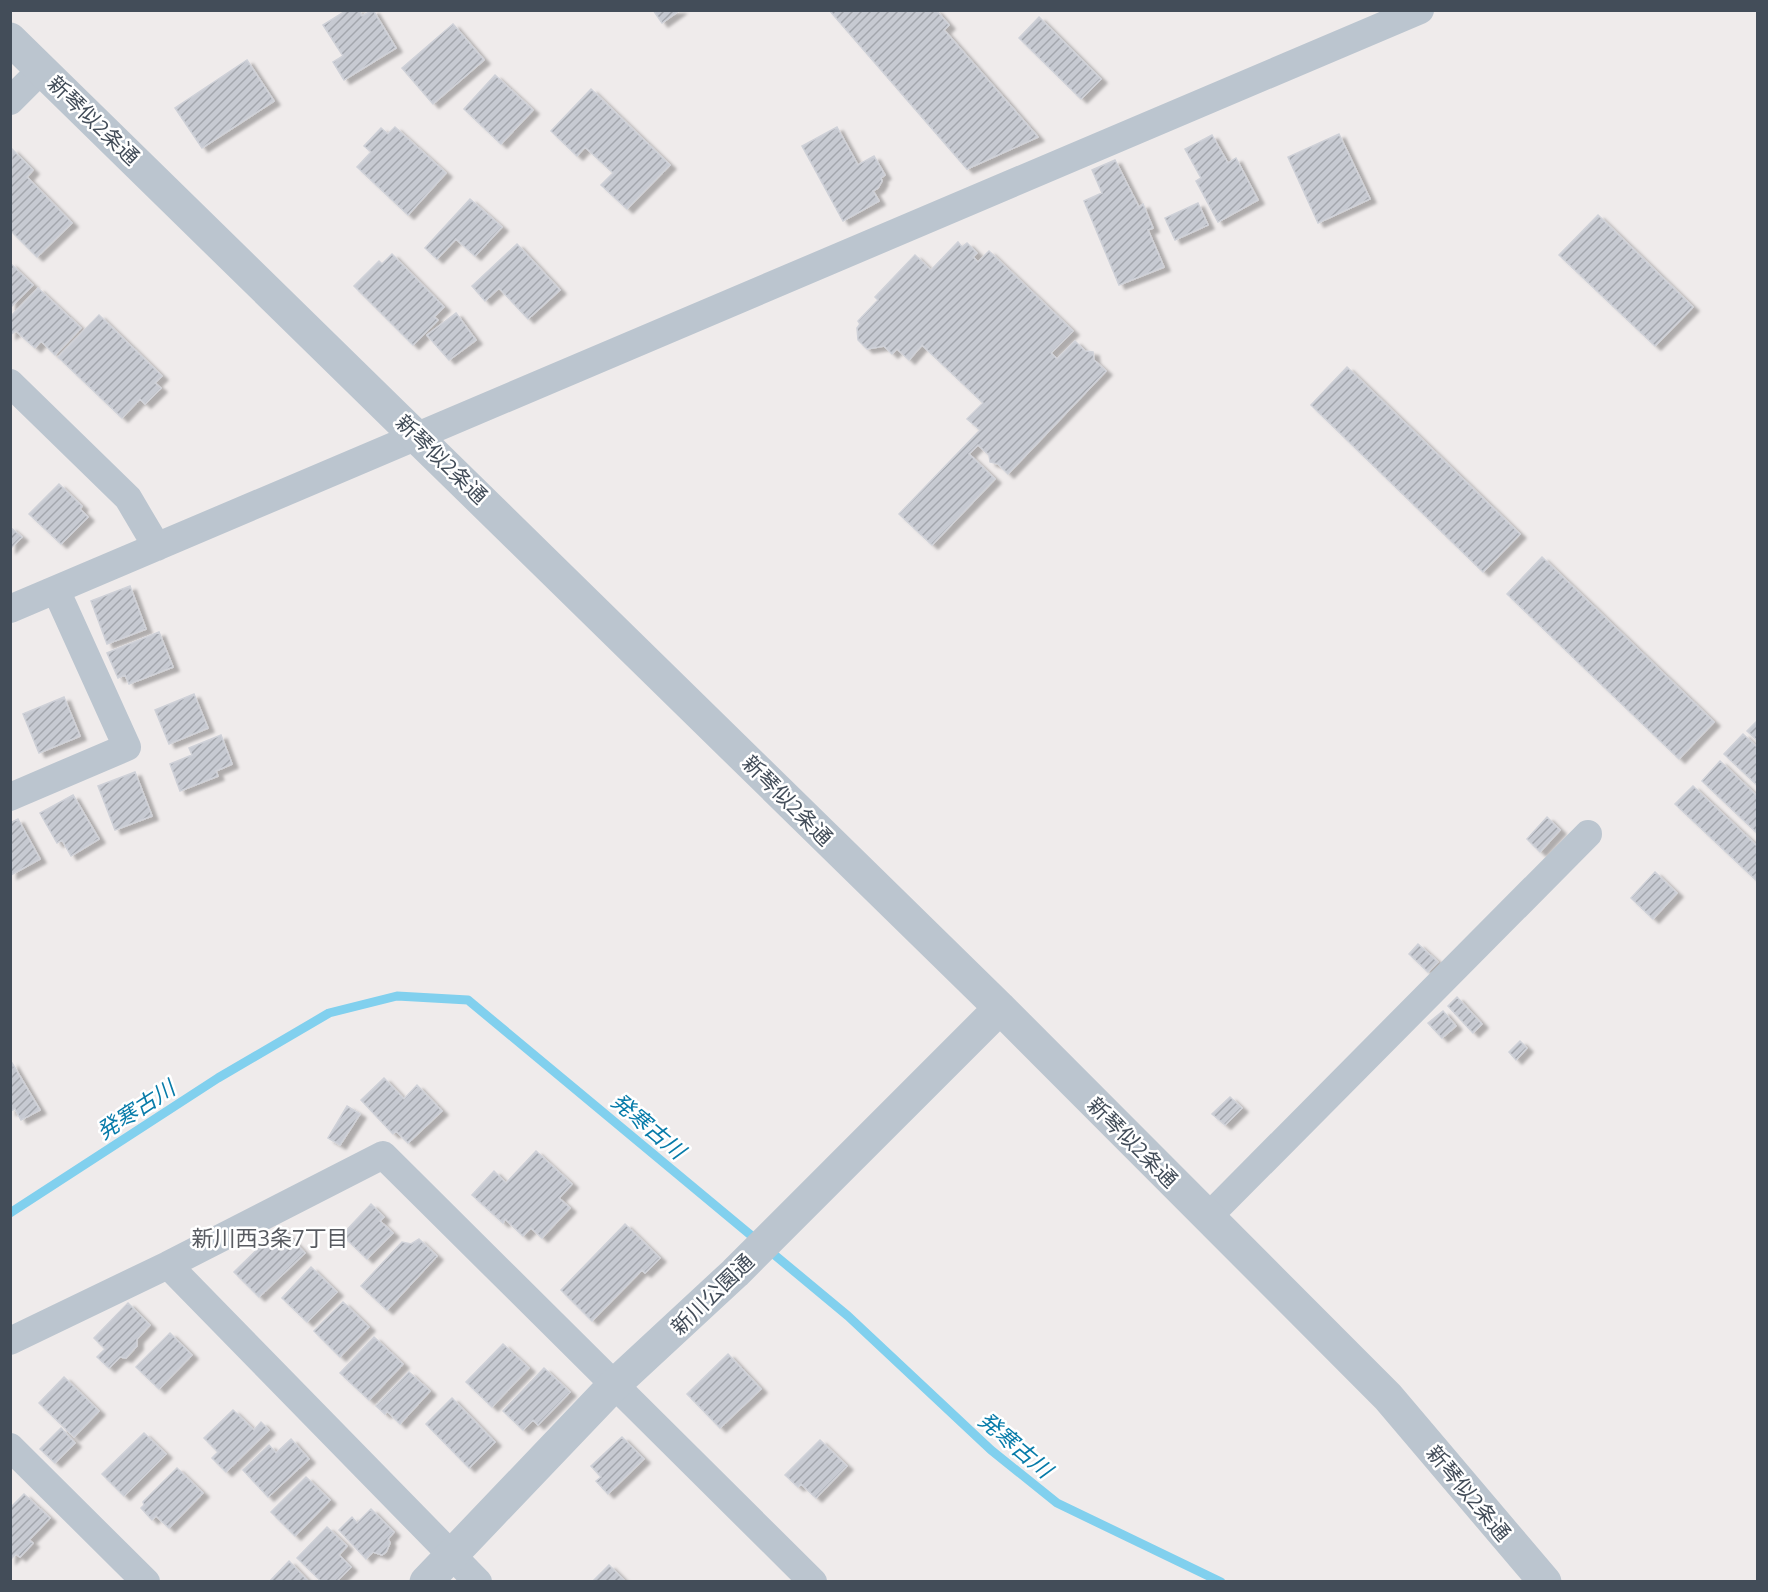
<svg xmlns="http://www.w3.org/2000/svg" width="1768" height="1592" font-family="'Open Sans','Noto Sans JP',sans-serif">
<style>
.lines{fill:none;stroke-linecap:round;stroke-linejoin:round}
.stream{stroke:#81d0ee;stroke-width:9}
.building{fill:url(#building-hatch);stroke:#cfd1d8;stroke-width:1.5;filter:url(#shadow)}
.minor{stroke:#bbc5cf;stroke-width:28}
.tertiary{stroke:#bbc5cf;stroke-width:33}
.labels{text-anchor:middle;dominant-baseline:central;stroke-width:5;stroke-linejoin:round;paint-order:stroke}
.street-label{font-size:21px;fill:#434d59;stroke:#fff}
.water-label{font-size:22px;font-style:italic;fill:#077ba9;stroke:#fff}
.neighbourhood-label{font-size:22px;fill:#585b61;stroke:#fff}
</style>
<defs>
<pattern id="building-hatch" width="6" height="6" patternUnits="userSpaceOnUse" patternTransform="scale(1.5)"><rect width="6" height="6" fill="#c7cad2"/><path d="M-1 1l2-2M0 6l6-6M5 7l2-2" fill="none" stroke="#a3a6ad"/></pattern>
<filter id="shadow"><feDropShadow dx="6" dy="4" stdDeviation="1.5" flood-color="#0004"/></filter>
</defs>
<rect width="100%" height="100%" fill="#efebeb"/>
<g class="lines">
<path class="stream" d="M10,1213L218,1078L329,1013L397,996L468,1000L848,1316L991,1450L1057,1503L1221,1582"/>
</g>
<path class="building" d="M347,10H359L362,16L373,10L396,48L344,80L333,62L343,56L323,25Z
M653,10H680L662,23Z
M829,10H936L949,25L944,30L1038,137L967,169Z
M1039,17L1101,79L1081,99L1019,38Z
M453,24L484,60L433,104L402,68Z
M247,60L274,101L202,148L175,108Z
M495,75L533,110L501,144L464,109Z
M591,89L670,165L627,209L601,185L613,173L585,147L577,156L551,131Z
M395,127L446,173L408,215L357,167L371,152L364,146L381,128L388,134Z
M837,127L858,165L874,156L885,175L881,178L882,181L878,188L873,191L879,201L843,221L802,146Z
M1339,134L1370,199L1318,223L1288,157Z
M1212,135L1228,163L1236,158L1258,200L1218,222L1196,181L1201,178L1185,149Z
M12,149L33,170L27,177L72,223L37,257L10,230Z
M1115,160L1139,207L1143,204L1153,228L1148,230L1164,267L1119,285L1084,201L1102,193L1092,170Z
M470,199L502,227L475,256L456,239L437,259L425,248Z
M1198,203L1208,225L1175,240L1165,218Z
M1598,215L1693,307L1655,346L1559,255Z
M958,242L962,247L967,243L977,253L973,257L978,262L989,251L1073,331L1051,353L1057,359L1075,341L1085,351L1093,352L1094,360L1106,371L1008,474L998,464L990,462L989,455L978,445L969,454L995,479L932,545L899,514L980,430L967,419L983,403L922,345L909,360L897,349L892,354L884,346L867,349L858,340L857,328L860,324L858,321L878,300L875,297L915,255L931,270Z
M517,244L560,290L528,319L499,288L485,301L472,286Z
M392,254L444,307L434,317L438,320L413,345L354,286L379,261L382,264Z
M10,263L33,285L10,308Z
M38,288L81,328L55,355L41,341L35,348L16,331L10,335V317Z
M456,313L476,340L449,360L427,335Z
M99,315L162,376L155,383L161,388L145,404L140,399L122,418L58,357Z
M1347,367L1520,534L1483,572L1311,405Z
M59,484L82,506L80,509L88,517L61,544L29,514Z
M10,527L22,537L10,549Z
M1542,557L1714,722L1679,759L1507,594Z
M130,586L146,629L107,644L91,601Z
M159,632L173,667L129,684L125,675L118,678L107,653Z
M194,694L208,728L169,744L155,710Z
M64,697L80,736L39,753L23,714Z
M1758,720V741L1747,731Z
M1743,734L1758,748V786L1724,754Z
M221,735L232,764L216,771L218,776L180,791L170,764L192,755L189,748Z
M1720,761L1758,797V834L1702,781Z
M135,772L152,816L115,830L98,786Z
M1693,786L1758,847V882L1675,804Z
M73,795L99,839L71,856L62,840L57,843L40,813Z
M1547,817L1560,830L1540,852L1527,839Z
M18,819L40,859L11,875L10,823Z
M1655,872L1677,893L1653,919L1631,898Z
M1418,944L1438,962L1428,972L1409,954Z
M1457,997L1482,1024L1473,1033L1448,1006Z
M1443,1011L1456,1026L1442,1038L1428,1023Z
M1520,1041L1527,1048L1516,1060L1509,1052Z
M12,1063L40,1110L21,1120L15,1109L10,1111Z
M384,1078L404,1099L417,1085L442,1111L408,1143L396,1131L393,1134L361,1100Z
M1230,1097L1242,1108L1225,1125L1212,1114Z
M347,1106L360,1114L340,1145L328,1138Z
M536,1151L572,1184L559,1198L570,1208L542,1238L531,1228L523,1236L505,1219L503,1223L472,1195L494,1171L506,1183Z
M371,1204L384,1217L380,1221L393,1233L367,1259L342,1235Z
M625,1224L660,1258L645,1273L642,1270L592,1321L561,1290Z
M280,1227L305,1253L259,1297L234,1272Z
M419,1239L437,1256L387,1310L361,1286L402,1242L411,1244Z
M311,1267L337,1292L307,1322L282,1298Z
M343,1302L369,1327L340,1357L314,1331Z
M128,1303L150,1325L137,1339V1346L126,1358L120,1357L109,1368L97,1357L105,1349L94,1338Z
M170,1333L192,1355L159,1389L136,1367Z
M374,1337L403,1364L369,1400L340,1373Z
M503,1344L529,1368L492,1407L466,1382Z
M728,1354L761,1389L720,1428L687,1394Z
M544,1368L570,1392L538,1425L533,1420L523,1430L503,1411Z
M409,1372L430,1391L400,1424L387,1411L385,1414L376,1406Z
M64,1377L99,1411L74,1437L39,1403Z
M452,1398L495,1442L469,1468L426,1424Z
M233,1410L254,1430L261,1422L269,1430L226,1472L212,1458L218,1452L204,1438Z
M61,1428L75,1443L55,1463L40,1449Z
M144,1433L166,1454L124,1496L102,1474Z
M622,1437L644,1459L608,1494L596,1481L601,1477L591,1466Z
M291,1439L309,1459L268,1497L243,1470L269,1445L276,1453Z
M820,1440L847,1466L816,1498L801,1484L798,1487L785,1475Z
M177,1468L203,1493L169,1528L156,1516L152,1520L141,1508L144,1505L143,1502Z
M306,1477L330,1500L295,1536L271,1512Z
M24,1494L50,1518L29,1540L33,1543L20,1557L16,1554L10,1560V1508Z
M371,1509L394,1532L388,1539L390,1543L386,1552L382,1555L373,1552L366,1559L339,1530L352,1517L357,1523Z
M327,1527L347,1546L339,1555L351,1567L336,1582H322L297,1558Z
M289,1561L309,1582H269Z
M609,1565L626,1582H592Z"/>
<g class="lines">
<path class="minor" d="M10,101L42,69
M10,383L128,498L157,547
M10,609L1420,10
M10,797L127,747L56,590
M1208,1217L1588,834
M168,1265L478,1582
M10,1341L168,1265L383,1155L813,1582
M10,1447L146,1582"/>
<path class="tertiary" d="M10,39L1000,1008L1388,1397L1545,1582
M426,1582L613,1386L735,1273L1000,1008"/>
</g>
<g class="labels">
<g class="street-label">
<text transform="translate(94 120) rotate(44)">新琴似2条通</text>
<text transform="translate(442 459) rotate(44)">新琴似2条通</text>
<text transform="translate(788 800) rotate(45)">新琴似2条通</text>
<text transform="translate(1133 1142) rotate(45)">新琴似2条通</text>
<text transform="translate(712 1294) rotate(-44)">新川公園通</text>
<text transform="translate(1469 1493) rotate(50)">新琴似2条通</text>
</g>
<g class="water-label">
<text transform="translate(135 1109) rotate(-33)">発寒古川</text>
<text transform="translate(649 1125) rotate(40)">発寒古川</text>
<text transform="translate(1016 1444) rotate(40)">発寒古川</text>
</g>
<g class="neighbourhood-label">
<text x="270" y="1237">新川西3条7丁目</text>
</g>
</g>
<rect width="1768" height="1592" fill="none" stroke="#434d59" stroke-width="24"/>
</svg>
